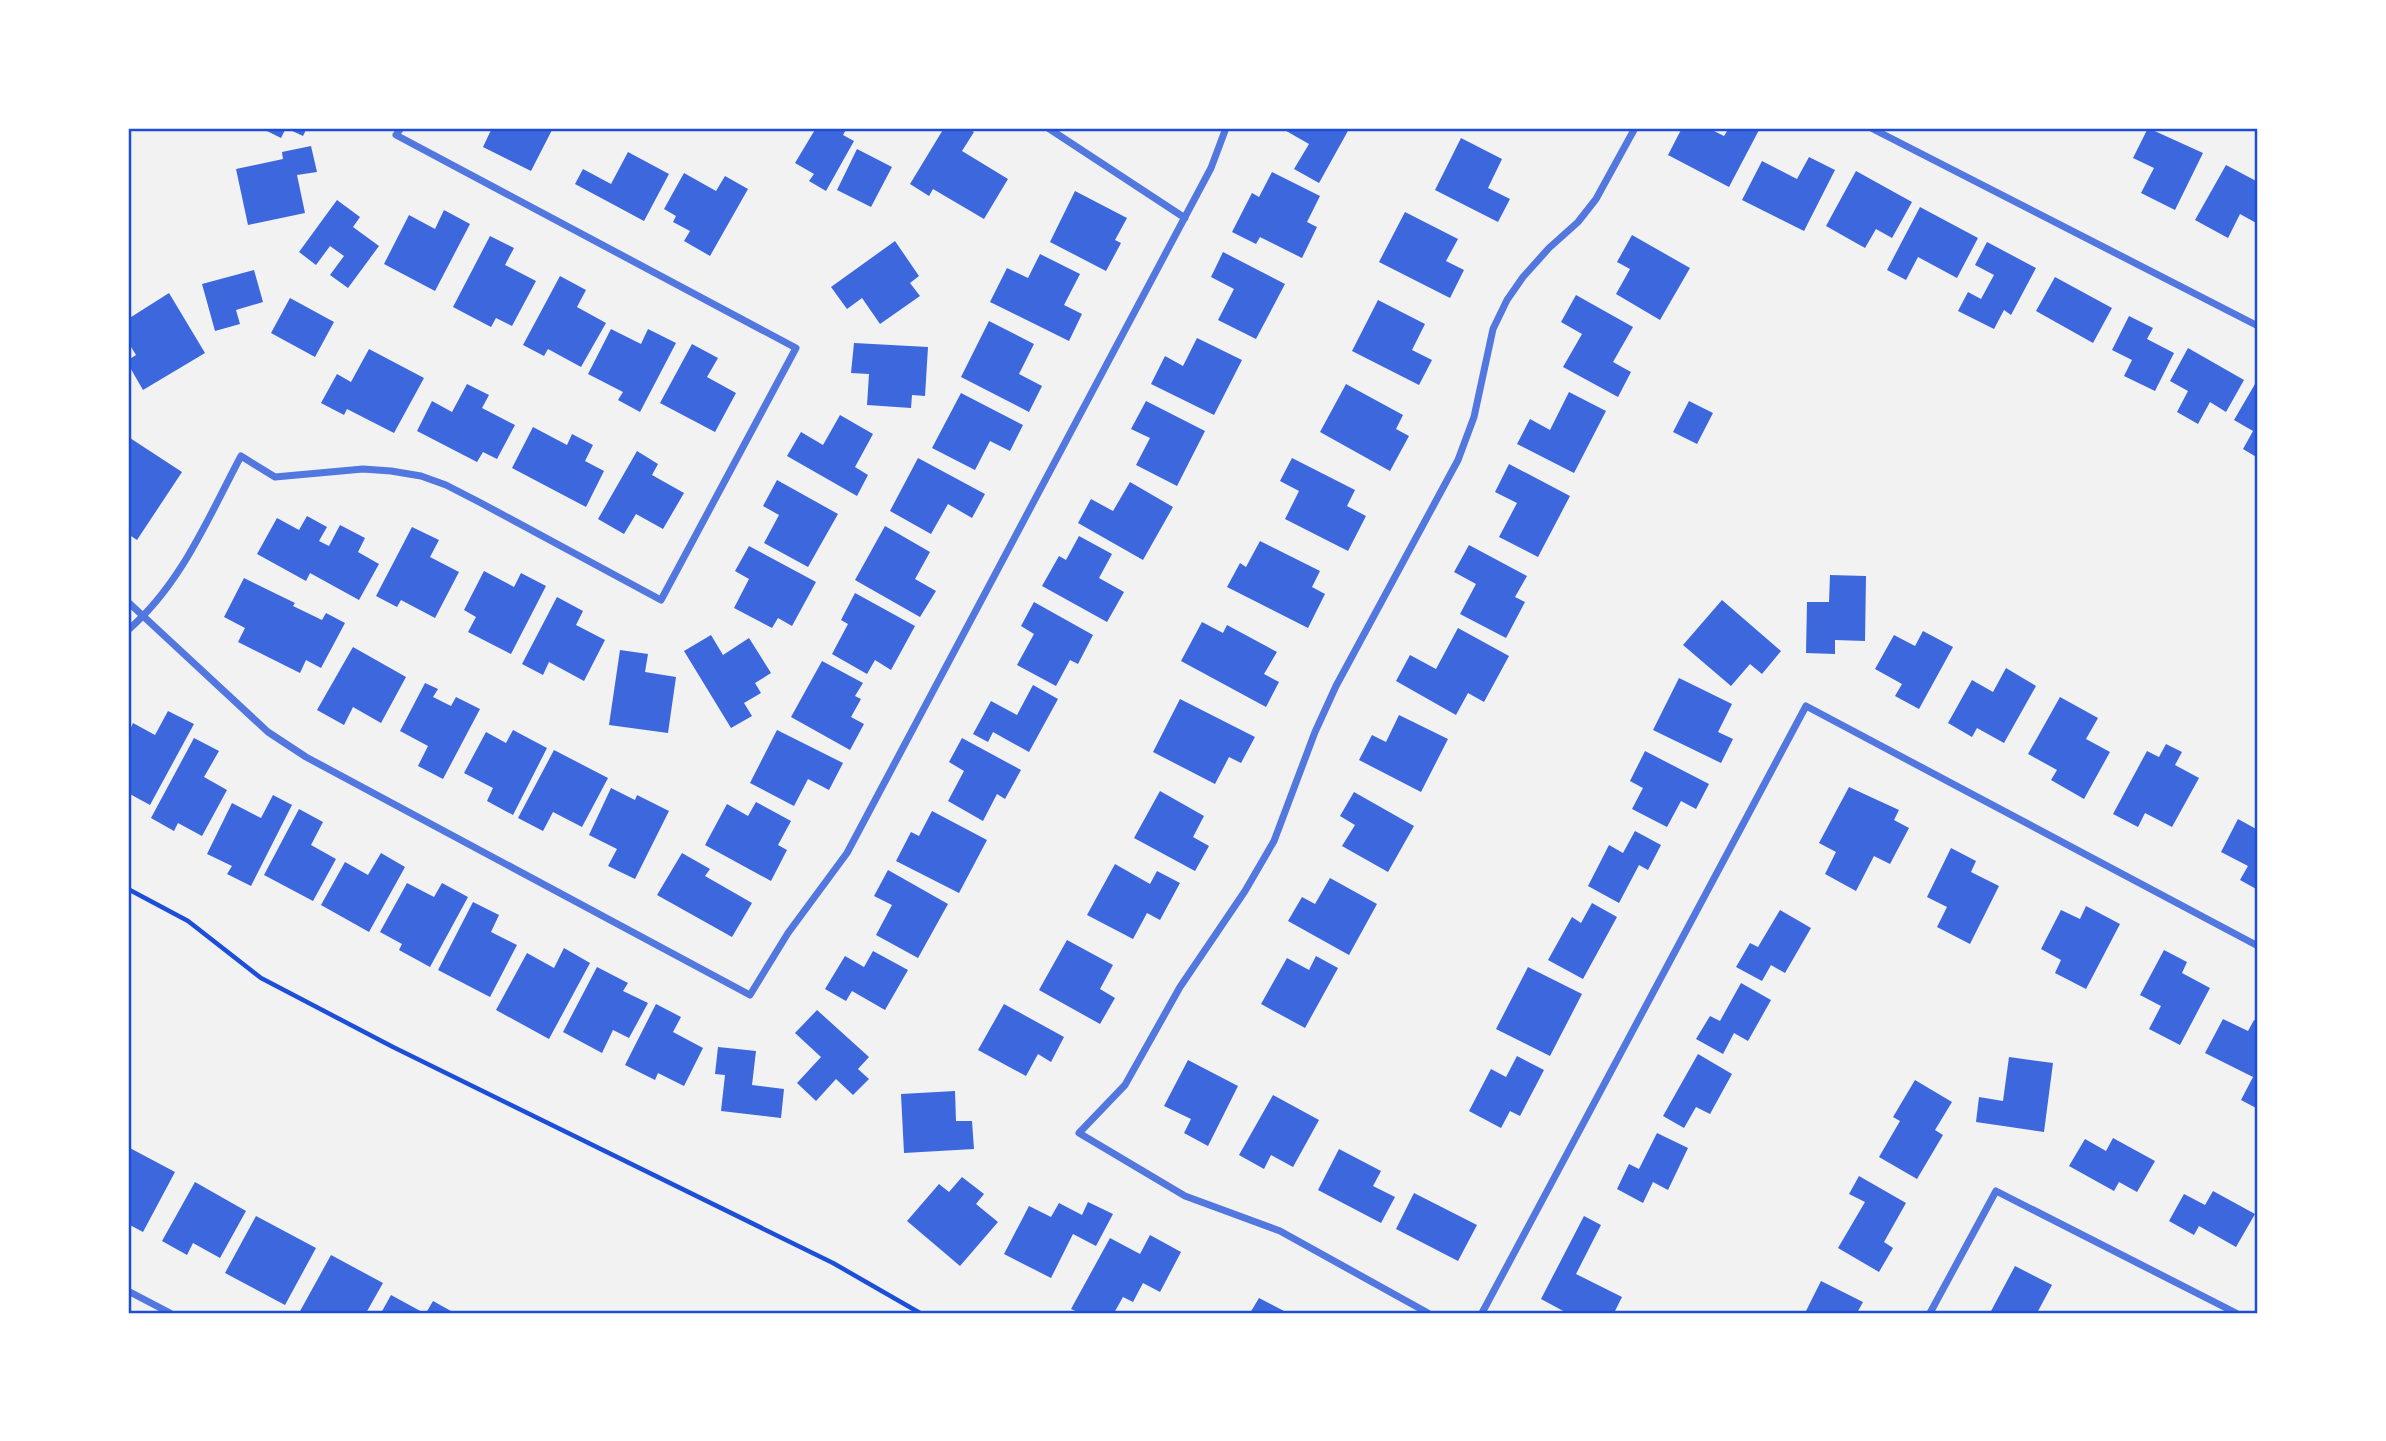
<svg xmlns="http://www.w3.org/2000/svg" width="2386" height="1441" font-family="Rubik,sans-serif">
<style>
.building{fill:#3d67dc}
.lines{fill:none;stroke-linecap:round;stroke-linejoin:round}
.path{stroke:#1d4ed8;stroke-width:4.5}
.minor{stroke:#5277de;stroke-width:7}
.neatline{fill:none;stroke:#1d4ed8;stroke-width:2.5}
</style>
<rect width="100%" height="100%" fill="#f2f2f2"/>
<path class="building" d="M261,128H307L303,136L286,128L281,138Z
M492,128H553L531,171L483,147Z
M816,128H847L843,135L854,141L826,191L809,181L814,174L795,163Z
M944,128H967L974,132L962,151L1008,179L984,219L933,189L929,196L910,184Z
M1281,128H1346L1349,129L1319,183L1294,169L1309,144Z
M1682,128H1708L1724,136L1729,128H1755L1759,130L1729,187L1668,155Z
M2148,128L2203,153L2175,210L2141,193L2154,168L2133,158Z
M1461,138L1502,159L1488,188L1510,199L1498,222L1435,190Z
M311,146L317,172L297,175L305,213L248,225L236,169L283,159L282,152Z
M857,149L892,167L871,207L837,190Z
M628,152L669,174L644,221L575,184L583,169L611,184Z
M1809,157L1835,170L1804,231L1742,200L1762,161L1797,179Z
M2226,165L2258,182V224L2240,214L2228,238L2195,220Z
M1856,171L1912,202L1892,238L1876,229L1865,248L1826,226Z
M1272,172L1320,196L1307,222L1317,227L1302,258L1260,237L1256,244L1232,232L1252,193L1259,197Z
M684,173L716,191L725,176L748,189L710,256L684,241L690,231L673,222L676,216L664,209Z
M1075,191L1127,218L1115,240L1121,243L1106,271L1050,242Z
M337,200L360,217L353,227L379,246L348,288L330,275L344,256L330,246L316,265L299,252Z
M1920,207L1978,238L1957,278L1918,257L1906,280L1887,270Z
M444,210L470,224L435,291L384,264L409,215L435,229Z
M1405,212L1458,239L1446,261L1464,270L1450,298L1379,262Z
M1632,235L1690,268L1660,320L1616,294L1630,269L1617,262Z
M490,236L514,248L505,265L536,281L512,326L496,318L491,327L453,307Z
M895,241L919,276L910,283L920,296L880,324L862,298L847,309L831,287Z
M1987,242L2036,268L2011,315L2004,310L1994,329L1958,311L1968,292L1981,299L1994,275L1975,265Z
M1223,252L1285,284L1256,339L1218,320L1234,289L1211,277Z
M1040,254L1080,274L1064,305L1082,314L1069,341L990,302L1007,268L1028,278Z
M254,270L263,302L236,310L240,324L215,331L202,284Z
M560,276L586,290L577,307L606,323L581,367L548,349L544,356L523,345Z
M2055,277L2112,308L2093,343L2036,311Z
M169,293L205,353L143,390L128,364V360L136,355L128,342V319Z
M1576,295L1633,327L1613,362L1631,372L1618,397L1563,367L1582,334L1561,322Z
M290,298L334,322L315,357L271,333Z
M1378,300L1425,324L1412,350L1432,360L1419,385L1352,351Z
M2129,316L2153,328L2147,339L2174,353L2155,391L2124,376L2132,360L2112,350Z
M989,321L1034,344L1019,374L1042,386L1029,412L961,377Z
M611,329L641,344L648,329L676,343L640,412L618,400L623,392L588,374Z
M1197,338L1242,360L1214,415L1151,384L1165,356L1183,366Z
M854,343L928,347L925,396L912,395L911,408L867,405L869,374L851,373Z
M692,344L718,358L707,377L736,393L715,432L660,403Z
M2188,348L2244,380L2226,412L2210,402L2198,424L2177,412L2188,391L2170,381Z
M369,349L424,378L394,433L347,409L344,415L321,403L337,374L351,382Z
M467,384L489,395L482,408L515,425L497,459L483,452L477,462L417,431L432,401L452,412Z
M1346,384L1403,415L1396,429L1409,436L1390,471L1320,432Z
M2255,384L2258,386V458L2243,449L2253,431L2234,420Z
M1569,392L1606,411L1574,473L1517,444L1530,419L1550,430Z
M961,393L1023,425L1010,451L990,441L975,470L932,448Z
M1146,401L1205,431L1177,486L1136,465L1150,438L1131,429Z
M1689,401L1713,413L1697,444L1673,432Z
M840,415L873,434L855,467L868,475L857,496L787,456L801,432L823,445Z
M533,427L567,445L572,434L593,445L585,461L604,471L586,507L512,468Z
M130,438L182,472L137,540L128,534V441Z
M637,451L658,464L652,475L684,493L663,529L636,514L624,534L598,519Z
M918,458L985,494L972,518L948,504L931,534L890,511Z
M1292,458L1355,490L1347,506L1366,516L1348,551L1285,519L1299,491L1280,481Z
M1509,464L1570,496L1538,557L1499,537L1517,503L1495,492Z
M777,480L838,514L808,567L764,543L779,515L763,506Z
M1130,482L1173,507L1143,560L1078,523L1091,499L1113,511Z
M307,516L327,527L319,541L329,546L340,525L365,538L358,552L379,564L359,600L310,573L306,581L257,554L277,518L299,530Z
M885,526L930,552L915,579L936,591L920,617L855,580Z
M412,527L439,540L430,557L459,572L435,618L401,600L397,607L376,596Z
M1079,536L1112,554L1099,578L1124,592L1107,622L1042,586L1059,556L1066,560Z
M1260,541L1320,571L1312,587L1325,594L1308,628L1227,587L1240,563L1246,567Z
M1469,545L1527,576L1515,597L1525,602L1506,638L1460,614L1476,584L1454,572Z
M749,546L816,582L792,626L778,618L772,628L734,608L749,579L735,571Z
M484,571L514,587L521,573L546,586L511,654L468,632L476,617L464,610Z
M1830,575L1866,576L1865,641L1835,640V654L1806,653L1807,602H1829Z
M244,578L295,603L293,606L322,620L326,613L345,623L321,668L306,660L300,673L238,642L245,628L224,617Z
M855,593L915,626L891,670L875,660L867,674L832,654L848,624L841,620Z
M557,597L583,611L576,625L605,640L584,681L549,662L543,675L522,664Z
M1722,600L1781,651L1762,674L1750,664L1731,686L1683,645Z
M1034,602L1093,635L1078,664L1070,660L1056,686L1017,665L1034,634L1021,626Z
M1202,622L1223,633L1227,625L1277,652L1264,674L1279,682L1266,707L1181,661Z
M1458,628L1509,656L1484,702L1468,693L1456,715L1396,681L1410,655L1436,669Z
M1923,631L1953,647L1919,709L1895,696L1902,684L1875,669L1894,635L1915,646Z
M711,635L723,655L749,638L771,673L755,683L761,693L744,703L752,716L731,728L684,651Z
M353,647L406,677L381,723L353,707L344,725L317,710Z
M620,650L648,654L645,672L676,677L668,733L609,725Z
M822,661L863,683L855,696L861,699L851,717L864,724L850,750L791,717Z
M2006,668L2036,686L2004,743L1977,728L1972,737L1948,723L1972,680L1993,692Z
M1679,678L1732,704L1718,732L1733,739L1721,763L1653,730Z
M425,683L438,689L433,697L451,706L456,697L480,709L443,779L418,766L428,746L400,731Z
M1033,685L1058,699L1029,752L993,732L988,742L973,734L991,701L1017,715Z
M2060,697L2098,718L2086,739L2110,752L2084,799L2051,780L2057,770L2028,754Z
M1180,699L1255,737L1241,763L1229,757L1215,784L1153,752Z
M168,711L194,724L150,805L128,793V734L133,723L155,735Z
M1399,715L1448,739L1421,792L1359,760L1372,735L1386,742Z
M513,730L547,748L513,815L487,801L493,788L464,773L486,732L506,743Z
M777,730L843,763L829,790L808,779L794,806L750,783Z
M194,738L219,751L204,777L227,790L202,836L178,823L174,831L151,818Z
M962,738L1021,770L1005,799L997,794L983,821L948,801L964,771L949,762Z
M2166,744L2182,752L2175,765L2199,778L2172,827L2145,813L2138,827L2113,814L2147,751L2159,757Z
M554,750L608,778L582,827L553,812L543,831L518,818Z
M1645,751L1709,784L1696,809L1681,801L1667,827L1632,809L1643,788L1630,781Z
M1849,787L1899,810L1894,820L1909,828L1890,864L1874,856L1856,891L1825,874L1836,852L1819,843Z
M611,788L635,800L637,795L669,811L635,879L608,866L617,849L589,835Z
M1160,791L1204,816L1193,837L1209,846L1195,871L1134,838Z
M1354,792L1414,826L1388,872L1342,846L1355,825L1340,816Z
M273,795L292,805L251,886L227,874L232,866L207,854L232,803L261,818Z
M756,802L791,821L778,845L787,850L771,881L705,845L727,804L748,816Z
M299,809L323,822L311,845L336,859L313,901L264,875Z
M932,811L987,840L959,893L896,861L911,832L919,836Z
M2238,819L2258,830V890L2240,880L2248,866L2221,852Z
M1635,831L1661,845L1648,870L1639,865L1619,903L1588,886L1609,845L1623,853Z
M1951,848L1976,861L1971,872L1999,886L1970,944L1937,927L1947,907L1927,897Z
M381,853L405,867L369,932L321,905L345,862L368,875Z
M682,853L710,869L705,876L752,903L732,937L657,895Z
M1115,864L1150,884L1157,871L1180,883L1160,920L1147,913L1133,939L1087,915Z
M888,870L948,904L918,958L876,935L892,905L874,896Z
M1330,878L1377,904L1349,955L1288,921L1302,897L1315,904Z
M407,883L434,897L442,883L468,897L430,967L399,950L402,944L380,932Z
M473,902L499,915L491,932L517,945L490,997L438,970Z
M1592,903L1617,917L1583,979L1548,960L1572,917L1581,923Z
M2086,906L2120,924L2086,989L2055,973L2061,960L2041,949L2061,910L2080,919Z
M1780,910L1811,928L1785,973L1771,965L1762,981L1736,967L1750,943L1758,947Z
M1067,940L1113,965L1100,989L1115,998L1100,1024L1039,990Z
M564,948L590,963L549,1039L496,1010L527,953L554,968Z
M2164,950L2187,962L2182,973L2210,988L2180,1045L2149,1029L2161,1006L2140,995Z
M873,951L908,970L885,1010L852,991L846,1001L825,989L845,956L864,967Z
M1316,956L1338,968L1305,1028L1261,1004L1287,958L1309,970Z
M597,967L628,983L623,991L648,1003L629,1038L613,1030L602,1053L563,1032Z
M1528,967L1582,994L1550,1056L1496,1029Z
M1741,983L1771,1000L1748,1041L1734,1033L1723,1054L1696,1039L1710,1016L1720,1021Z
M656,1004L681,1017L673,1032L703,1048L684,1086L658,1073L655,1080L625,1065Z
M1004,1004L1064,1037L1051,1062L1038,1054L1026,1076L978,1050Z
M817,1010L869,1057L858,1069L869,1079L853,1095L836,1079L816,1101L797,1083L821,1057L795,1033Z
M2223,1019L2248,1031L2254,1020L2258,1022V1109L2241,1100L2253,1077L2205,1053Z
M718,1047L756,1051L752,1085L784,1089L781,1118L721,1111L725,1075L715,1074Z
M1698,1054L1732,1074L1710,1114L1696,1107L1684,1128L1663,1116Z
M1517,1056L1544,1070L1520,1116L1510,1111L1501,1128L1469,1111L1491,1069L1506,1077Z
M2009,1057L2053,1063L2044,1132L1976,1122L1979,1097L2003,1101Z
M1188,1060L1238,1086L1208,1146L1184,1133L1191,1119L1164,1106Z
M1915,1080L1952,1102L1935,1130L1943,1135L1917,1179L1879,1157L1900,1121L1893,1117Z
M955,1091L956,1121H972L974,1149L904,1153L901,1094Z
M1273,1095L1319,1120L1293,1167L1271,1155L1264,1169L1239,1155Z
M1657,1133L1688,1148L1668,1190L1653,1182L1643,1203L1617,1189L1629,1164L1639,1169Z
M2113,1138L2155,1161L2137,1192L2119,1182L2114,1191L2069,1166L2085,1139L2106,1151Z
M128,1147L175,1172L143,1232L128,1224Z
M1339,1149L1381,1171L1373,1186L1395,1197L1381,1223L1318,1190Z
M1859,1176L1906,1203L1884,1242L1893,1248L1879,1272L1838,1248L1865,1202L1849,1194Z
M962,1177L984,1194L976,1204L998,1222L960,1266L907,1221L939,1184L949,1192Z
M195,1182L246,1211L220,1258L193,1243L187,1255L162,1241Z
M2213,1191L2255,1214L2236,1247L2199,1226L2194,1235L2169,1221L2184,1194L2205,1205Z
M1414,1193L1477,1225L1458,1261L1396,1229Z
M1088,1202L1113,1214L1096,1246L1073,1234L1051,1278L1004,1254L1029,1206L1051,1217L1059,1203L1082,1215Z
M256,1216L316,1248L285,1305L225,1273Z
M1584,1216L1601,1225L1576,1274L1622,1297L1614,1313H1567L1541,1299Z
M1150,1235L1181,1252L1160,1292L1143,1283L1133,1302L1123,1297L1114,1313H1080L1071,1309L1110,1238L1140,1254Z
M331,1255L383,1283L366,1313H299Z
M2015,1266L2052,1285L2037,1313H1990Z
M1821,1281L1863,1302L1857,1313H1805Z
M391,1295L424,1313H381Z
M1259,1298L1288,1313H1250Z
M433,1301L451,1311L450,1313H426Z"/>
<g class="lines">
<path class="path" d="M128,889L188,921L261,978L393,1047L833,1263L920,1313"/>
<path class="minor" d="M1048,128L1185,218
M1871,128L2258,326
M128,602L268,732L306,757L750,995L788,933L847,853L1211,168L1226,128
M128,630C181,585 209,516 241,456L275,477L363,469L391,471L421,476L446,485L481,503L661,600L796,348L396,135L401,128
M128,1291L170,1313
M1428,1313L1280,1231L1185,1196L1079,1133L1125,1085L1180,987L1245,891L1274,841L1315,732L1336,686L1458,460L1474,417L1493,329L1507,300L1523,277L1549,248L1578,222L1596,199L1635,128
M1482,1313L1806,706L2258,946
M1930,1313L1996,1191L2236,1313"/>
</g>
<rect width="2386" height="1441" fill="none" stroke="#ffffff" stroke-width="259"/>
<rect x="130" y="130" width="2126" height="1182" class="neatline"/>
</svg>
